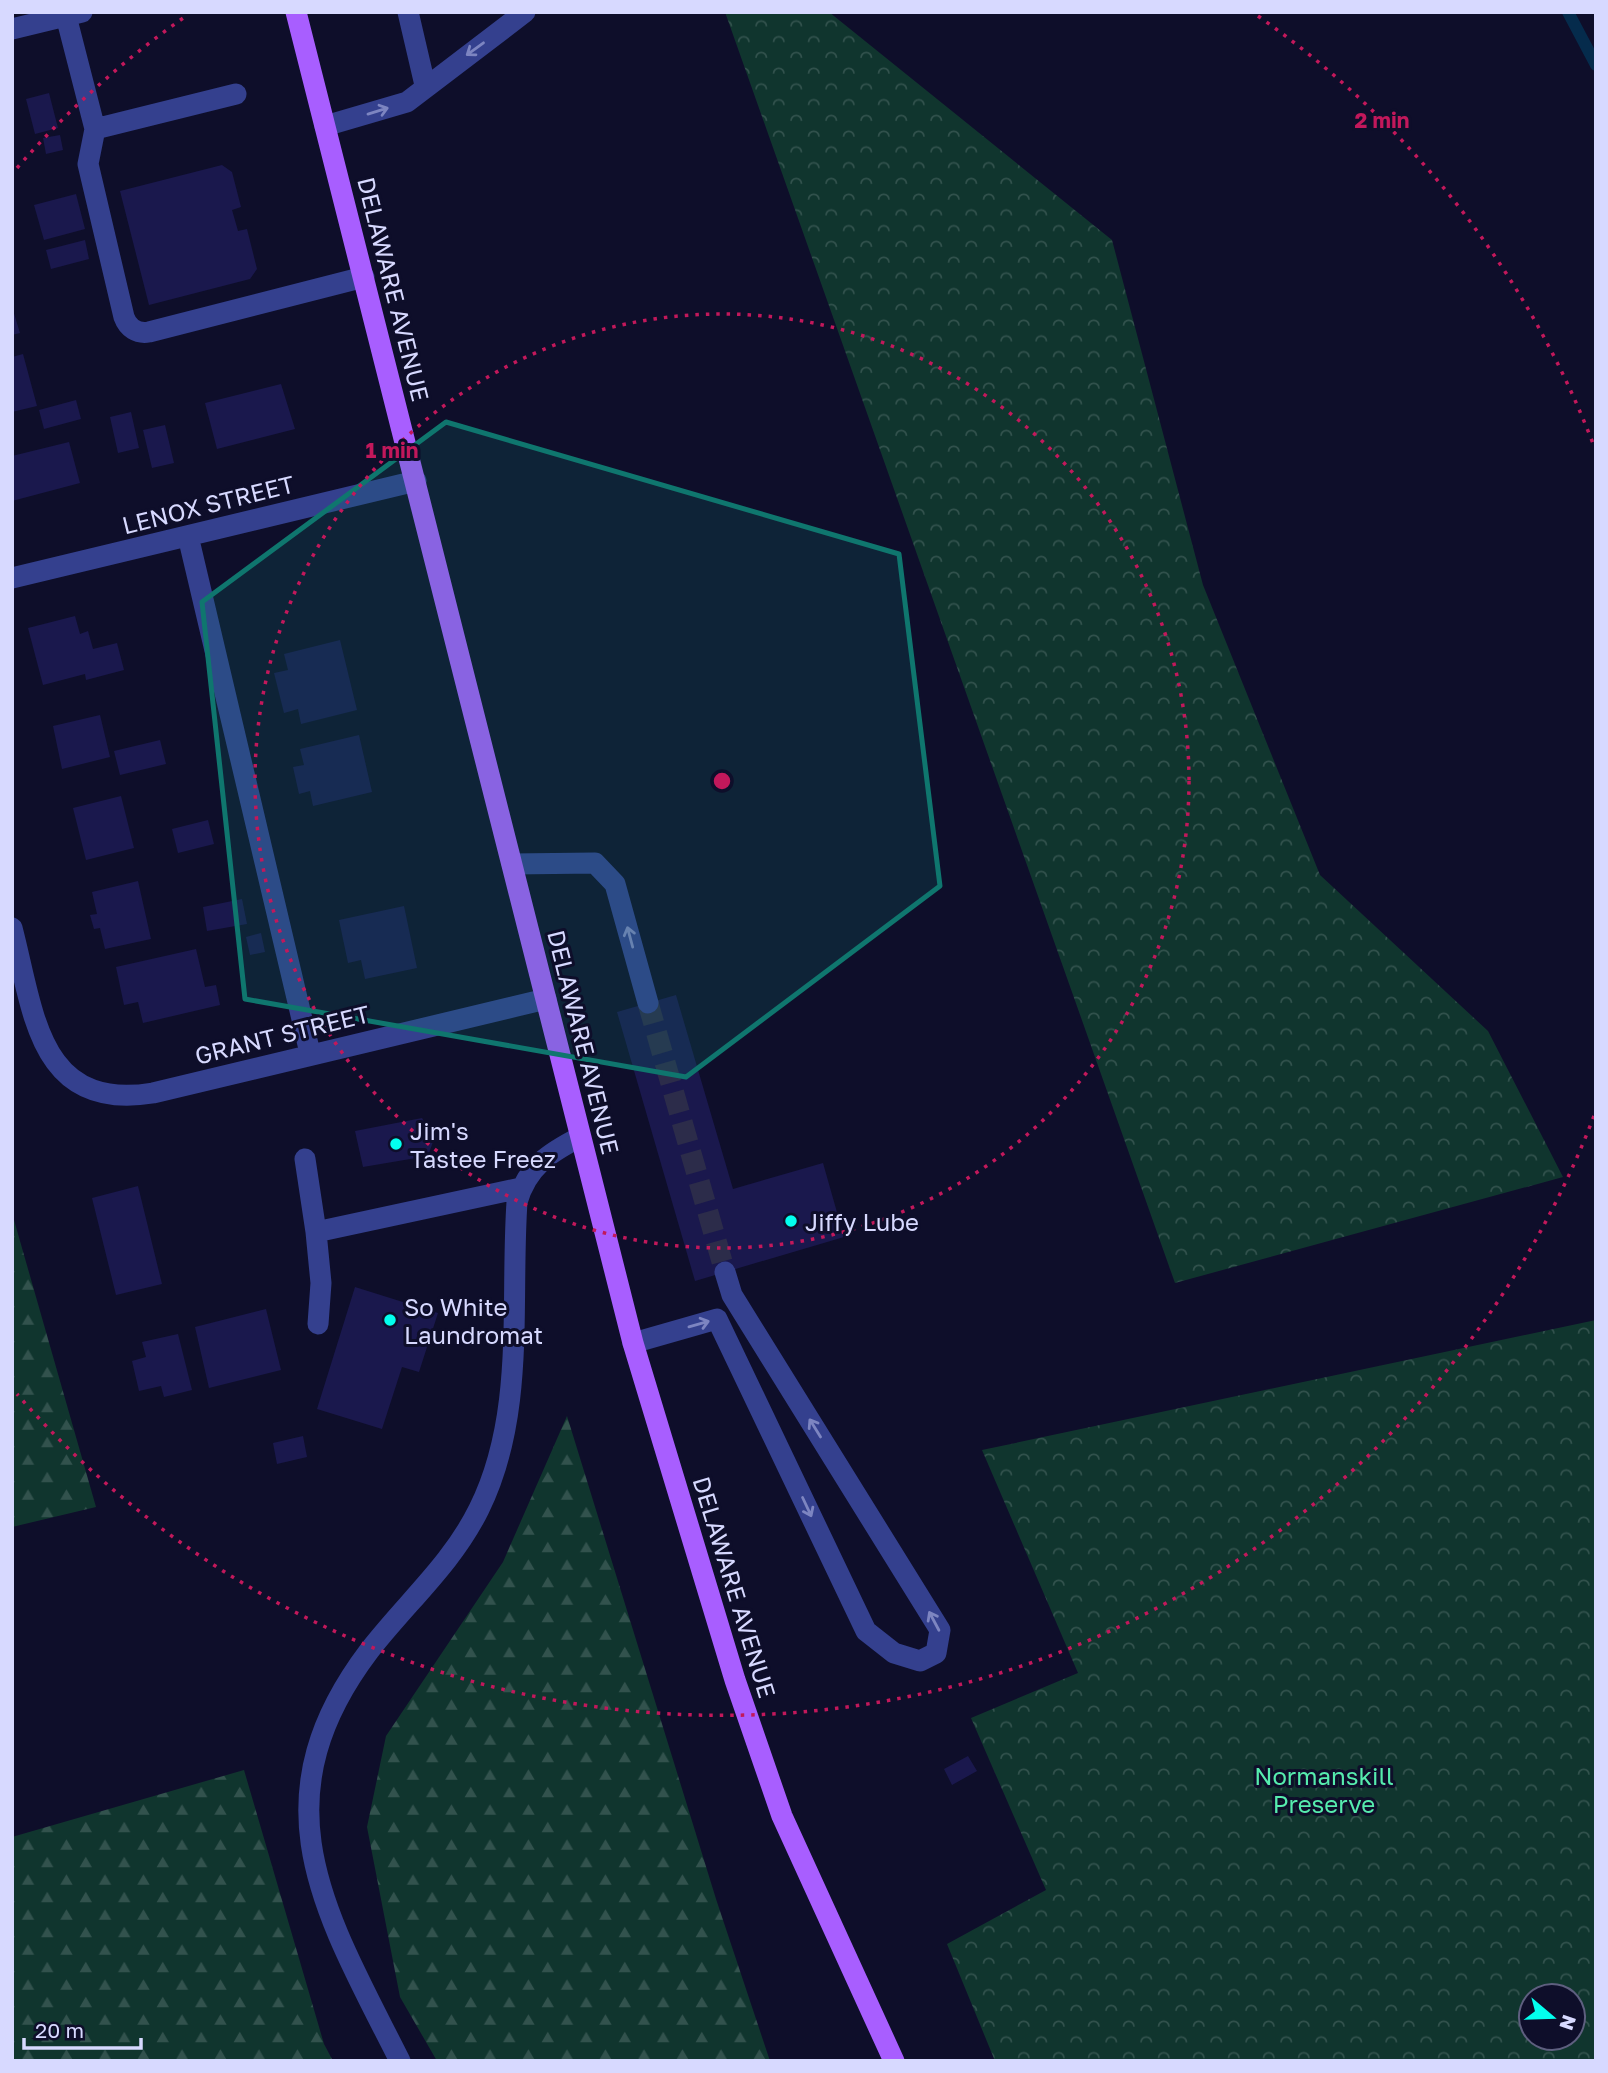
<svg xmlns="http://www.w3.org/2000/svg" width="1608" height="2073" font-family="'Golos Text',sans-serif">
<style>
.forest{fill:url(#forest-firs)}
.park{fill:url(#park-crowns);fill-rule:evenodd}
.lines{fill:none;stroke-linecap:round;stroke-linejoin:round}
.stream{stroke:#052b4c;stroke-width:12}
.building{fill:#1a184d}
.minor-tunnel{stroke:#2c2c4a;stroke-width:21;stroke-dasharray:21 10;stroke-linecap:butt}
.minor{stroke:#34408e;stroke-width:21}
.major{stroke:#a85eff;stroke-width:21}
.oneway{stroke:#7d85c1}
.marked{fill:#0f766e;fill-opacity:0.2;stroke:#0f766e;stroke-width:5;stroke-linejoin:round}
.ring{fill:none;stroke:#c2185b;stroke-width:3.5;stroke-dasharray:3.5 7}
.poi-dot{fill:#03ffee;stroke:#0e0e2a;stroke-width:2.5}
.labels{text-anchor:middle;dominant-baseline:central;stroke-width:6;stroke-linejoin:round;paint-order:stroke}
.street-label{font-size:24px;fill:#d7d9ff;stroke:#0e0e2a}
.poi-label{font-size:24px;fill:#d7d9ff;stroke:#0e0e2a;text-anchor:start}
.park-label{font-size:24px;fill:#56ecae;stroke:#0e0e2a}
.centre{fill:#c2185b;stroke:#0e0e2a;stroke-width:3.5}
.ring-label{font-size:21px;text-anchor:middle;font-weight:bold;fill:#c2185b;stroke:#0e0e2a;stroke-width:6;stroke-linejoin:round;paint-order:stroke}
</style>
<defs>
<pattern id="forest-firs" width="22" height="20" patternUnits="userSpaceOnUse" patternTransform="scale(1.75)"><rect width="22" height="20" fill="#10352e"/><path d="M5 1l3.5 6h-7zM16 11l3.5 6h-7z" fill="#32524d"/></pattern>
<pattern id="park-crowns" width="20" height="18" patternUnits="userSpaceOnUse" patternTransform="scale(1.75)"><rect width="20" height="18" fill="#10352e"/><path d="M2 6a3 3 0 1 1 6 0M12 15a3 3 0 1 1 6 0" fill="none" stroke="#32524d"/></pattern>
</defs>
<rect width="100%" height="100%" fill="#0e0e2a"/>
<path class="forest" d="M12,1213L96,1507L12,1527Z
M567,1416L716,1899L770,2061H437L400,1997L367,1827L386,1736L503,1562Z
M244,1770L324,2044L333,2061H12V1837Z"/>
<path class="park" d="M725,12H829L1112,240L1203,585L1320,875L1488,1031L1563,1177L1175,1283Z
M1596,1320V2061H995L947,1944L1046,1890L971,1718L1078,1673L982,1450ZM1531,1996H1573V2038H1531Z"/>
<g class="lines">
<path class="stream" d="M1568,12L1596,65"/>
</g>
<path class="building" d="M49,93L58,128L35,134L26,99Z
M60,135L63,150L46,154L43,138Z
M222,165L232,172L241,207L232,210L238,231L247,229L257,269L250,279L149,305L120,191Z
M76,194L85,229L44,240L34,205Z
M85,240L89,259L51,269L46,250Z
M12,307L20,333L12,335Z
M23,354L37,406L12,412V357Z
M281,384L295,429L217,449L205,403Z
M76,400L81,419L44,429L39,410Z
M131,412L139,448L118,453L110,417Z
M165,425L174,463L152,468L143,430Z
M69,442L80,483L12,501V456Z
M75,616L80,634L88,631L93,649L117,643L124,670L86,680L85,674L43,685L28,628Z
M340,640L357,710L301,724L298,709L284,713L274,673L288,670L284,654Z
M100,715L110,757L62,769L53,726Z
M359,735L372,792L313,806L310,791L299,794L293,767L304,765L300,749Z
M160,740L166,764L120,775L114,751Z
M121,796L134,848L86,860L73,808Z
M208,820L214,844L178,853L172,829Z
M138,881L151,939L105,949L100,928L94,929L90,915L97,914L92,892Z
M242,899L247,924L207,931L203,907Z
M404,906L417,968L365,979L361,960L348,963L339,920Z
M261,933L265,952L250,955L246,937Z
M196,949L205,987L216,985L220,1005L143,1023L138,1002L124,1005L116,967Z
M676,995L733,1189L823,1163L844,1237L695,1281L617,1012Z
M422,1118L434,1139L428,1156L363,1167L355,1131Z
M138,1186L162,1284L116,1295L92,1198Z
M355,1287L438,1313L419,1372L402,1367L382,1429L317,1409Z
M266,1309L281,1370L209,1388L195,1327Z
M178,1334L192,1390L164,1397L161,1386L139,1391L132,1361L146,1357L142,1342Z
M303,1436L307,1457L277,1464L273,1443Z
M968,1756L977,1771L952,1785L944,1769Z"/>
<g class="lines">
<path class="minor-tunnel" d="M648,1003L725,1272"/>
<path class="minor" d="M408,12L425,85
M66,16L95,129L88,164L124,317C128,328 137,334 149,332L364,277
M12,29L82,12
M325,126L407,102L525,12
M95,129L236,94
M188,536L310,1053
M12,578L416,481
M512,864L595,863L615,884L648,1003
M12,928C34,1012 38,1112 153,1093L546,999
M305,1159L316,1232
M318,1324L321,1283L316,1232L521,1188
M633,1343L717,1319L866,1631L894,1653L920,1661L936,1653L940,1630L732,1295L725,1272
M400,2061C326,1914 254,1803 369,1651C406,1603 452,1564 479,1509C526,1414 510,1304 517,1202C527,1167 549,1153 580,1137"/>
<path class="major" d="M296,12L633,1343L735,1680L782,1816L894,2061"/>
</g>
<defs><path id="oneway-shaft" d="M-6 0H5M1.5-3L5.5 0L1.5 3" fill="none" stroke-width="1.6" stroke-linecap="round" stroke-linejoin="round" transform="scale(1.75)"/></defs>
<g class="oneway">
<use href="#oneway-shaft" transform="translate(475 49) rotate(144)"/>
<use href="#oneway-shaft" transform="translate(378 111) rotate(-17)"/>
<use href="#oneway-shaft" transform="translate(630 937) rotate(-105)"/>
<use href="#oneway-shaft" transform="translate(699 1324) rotate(-16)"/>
<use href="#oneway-shaft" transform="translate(815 1428) rotate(-122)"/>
<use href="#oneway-shaft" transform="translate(807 1507) rotate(65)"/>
<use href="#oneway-shaft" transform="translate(934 1621) rotate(-118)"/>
</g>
<path class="marked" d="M446,422L899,554L940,886L686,1077L245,999L202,602Z"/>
<g class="ring">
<circle cx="722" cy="781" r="467"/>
<path d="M1594 1116A934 934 0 0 1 17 1394M17 168A934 934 0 0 1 186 16M1258 16A934 934 0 0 1 1594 446"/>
</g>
<g class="poi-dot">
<circle cx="396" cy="1144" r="7"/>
<circle cx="791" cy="1221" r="7"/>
<circle cx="390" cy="1320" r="7"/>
</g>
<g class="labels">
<g class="street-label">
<text transform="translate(394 289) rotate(76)">DELAWARE AVENUE</text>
<text transform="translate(208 504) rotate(-14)">LENOX STREET</text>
<text transform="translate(282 1034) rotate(-14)">GRANT STREET</text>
<text transform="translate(584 1042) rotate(76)">DELAWARE AVENUE</text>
<text transform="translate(735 1587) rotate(73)">DELAWARE AVENUE</text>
</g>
<g class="poi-label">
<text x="410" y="1130">Jim's<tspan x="410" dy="28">Tastee Freez</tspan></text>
<text x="805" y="1221">Jiffy Lube</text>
<text x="404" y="1306">So White<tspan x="404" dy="28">Laundromat</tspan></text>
</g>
<g class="park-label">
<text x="1324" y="1775">Normanskill<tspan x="1324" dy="28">Preserve</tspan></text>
</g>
</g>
<circle cx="722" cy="781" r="10" class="centre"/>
<g class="ring-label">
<text x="1382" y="128">2 min</text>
<text x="392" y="458">1 min</text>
</g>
<rect width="1608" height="2073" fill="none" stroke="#d7d9ff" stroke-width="28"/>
<g transform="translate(1552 2017) rotate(109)"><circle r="33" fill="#0e0e2a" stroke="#5e5f7f" stroke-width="2"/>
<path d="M0-5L12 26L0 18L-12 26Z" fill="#03ffee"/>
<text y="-10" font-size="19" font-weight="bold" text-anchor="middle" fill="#d7d9ff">N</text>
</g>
<path d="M24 2038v10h117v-10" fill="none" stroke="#d7d9ff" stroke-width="3.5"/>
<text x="35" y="2038" font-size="21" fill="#d7d9ff" stroke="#0e0e2a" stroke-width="5" paint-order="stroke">20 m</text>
</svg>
